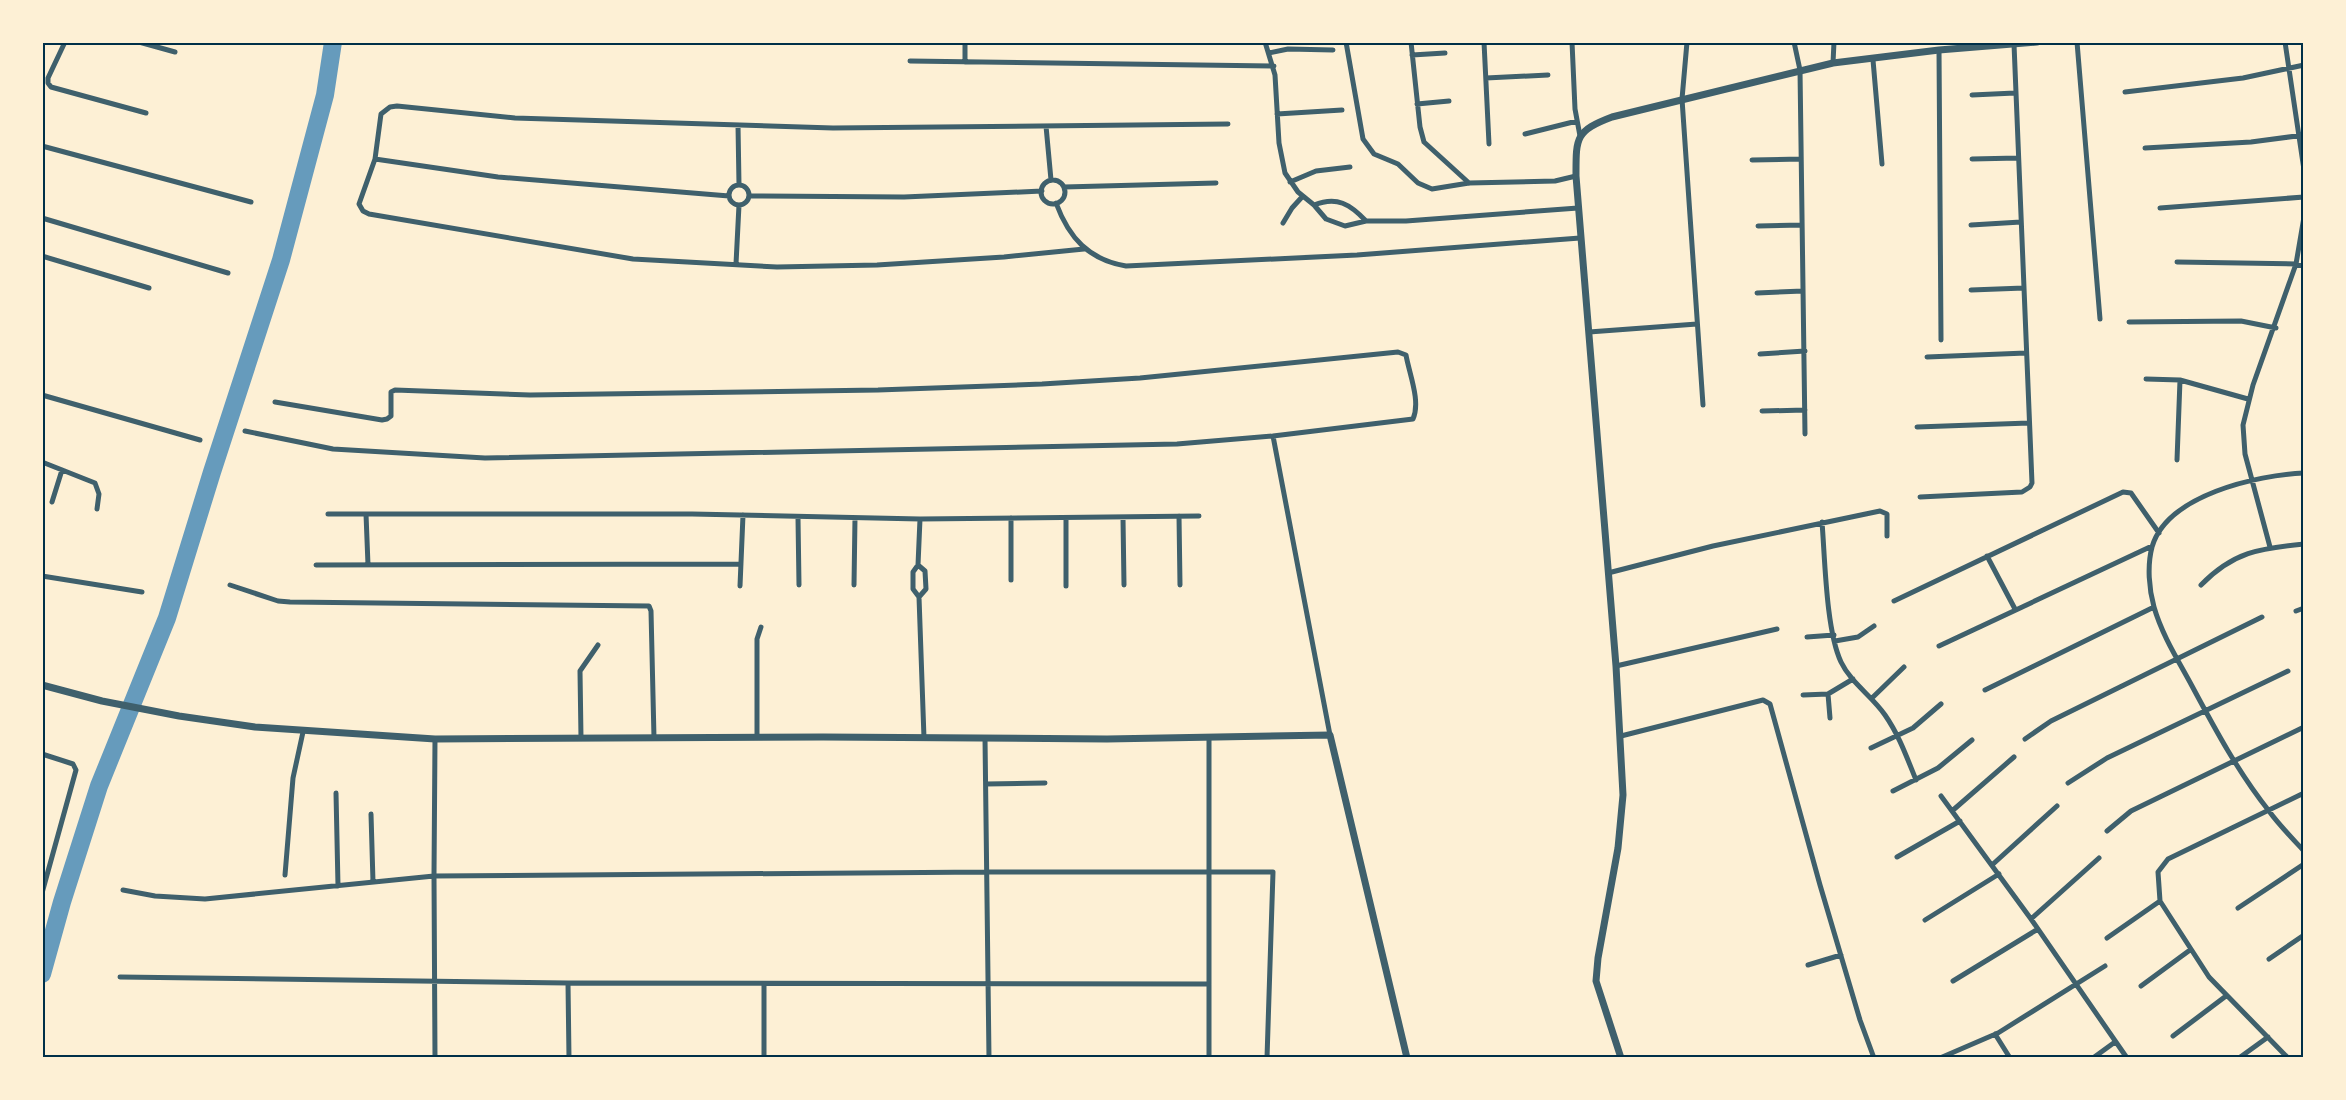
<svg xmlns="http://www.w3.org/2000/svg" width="2346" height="1100" font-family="'Noto Serif',serif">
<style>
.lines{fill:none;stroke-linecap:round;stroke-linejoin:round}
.river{stroke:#669bbc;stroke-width:18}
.minor{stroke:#3f606c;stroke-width:5}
.tertiary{stroke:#3f606c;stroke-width:7}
.neatline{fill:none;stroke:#003049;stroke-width:2}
</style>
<rect width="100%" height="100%" fill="#fdf0d5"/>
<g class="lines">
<path class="river" d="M42,974L62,902L99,786L167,618L212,472L281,260L325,95L333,42"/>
<path class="minor" d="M65,42L48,78V83L51,87L146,113
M139,42L175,52
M1265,42L1275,75L1279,143L1285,173L1298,192L1314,205L1326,219L1345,226L1366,221H1406L1578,208
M1346,42L1363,139L1374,154L1398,164L1418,183L1432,189L1469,183L1555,181L1576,176
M1411,42L1420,127L1424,142L1469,183
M1484,42L1489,144
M1572,42L1575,109L1580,136
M1687,42L1682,99L1703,405
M1794,42L1800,70L1805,434
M2077,42L2100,319
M2285,42L2304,170
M1939,50L1941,340
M1269,53L1288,49L1333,50
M1412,55L1445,53
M1873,60L1882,164
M910,61L1274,66
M965,62V42
M1833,63L1834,42
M1486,78L1548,75
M2125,92L2243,78L2304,65
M1972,95L2015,93
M1417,104L1449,101
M1277,114L1342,110
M738,125L739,185
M1046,126L1051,180
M1525,134L1577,121
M42,146L251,202
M2145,148L2251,142L2304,135
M375,159L498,177L729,196
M1972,159L2018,158
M1752,160L1801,159
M1041 192a12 12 0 1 1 24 0a12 12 0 1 1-24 0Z
M1290,182L1316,171L1350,167
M729 195a10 10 0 1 1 20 0a10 10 0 1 1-20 0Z
M1064,187L1216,183
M749,196L904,197L1042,191
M1056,203C1069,238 1089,260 1126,266L1357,255L1580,238
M1314,205C1337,196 1350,204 1366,221
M2160,208L2304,197
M42,218L228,273
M1283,223L1292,208L1302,197
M1971,225L2021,222
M1758,226L1802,225
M1084,249L1004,257L877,265L777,267L633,259L369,214L363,211L359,204L375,159L381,114L390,107L397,106L515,118L833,128L1228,124
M42,256L149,288
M2177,262L2296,264L2304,266
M736,264L739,205
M1971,290L2024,288
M1757,293L1803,291
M2129,322L2241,321L2276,328
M1589,332L1697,324
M1760,354L1805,351
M1927,357L2026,353
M2146,379L2180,380L2248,399
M42,395L200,440
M275,402L382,420L387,419L391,416V392L395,390L530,395L878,390L1042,384L1140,378L1398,352L1406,355C1409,373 1421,401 1413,419L1273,436
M1762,411L1805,410
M1917,427L2029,423
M245,431L333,449L485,458L1177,444L1273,436L1330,735
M2177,460L2180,380
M42,462L95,483L99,494L97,509
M2304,473C2257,475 2167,495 2152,547C2147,566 2149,589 2154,607C2162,635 2178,660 2192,686C2215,729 2238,772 2269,811C2279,825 2292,838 2304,851
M1920,497L2022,492L2030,487L2032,483L2014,44
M52,502L62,470
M328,514H692L920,519L1199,516
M366,514L368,565
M1179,516L1180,585
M798,518L799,585
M1011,518V580
M1123,518L1124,585
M920,519L918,565L913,572V589L919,597L924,738
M1822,522C1825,559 1826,630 1841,662C1851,683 1872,696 1885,715C1899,735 1907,758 1916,780
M2270,547L2245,454L2243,425L2253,385L2296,264L2304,217
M1987,556L2015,609
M316,565L741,564
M918,565L925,571L926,589L919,597
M1608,573L1713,546L1880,511L1887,514V536
M42,576L142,592
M230,585L278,601L290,602L649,606L651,611L654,738
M854,585L855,518
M2201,585C2233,552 2260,548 2304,544
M740,586L743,515
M1066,586V518
M1894,601L2123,492L2131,493L2159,533
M2296,611L2304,608
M1807,637L1834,635
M1835,641L1858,637L1874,626
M1939,646L2152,546
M1616,666L1777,629
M1985,690L2154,607
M1803,695L1828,694
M1872,698L1904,667
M1830,718L1828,694L1853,679
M1621,736L1763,700L1770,704L1820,885L1860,1020L1874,1058
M757,737V639L761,627
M581,738L580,671L598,645
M985,738L989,1058
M435,739L434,876L435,1058
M2025,739L2051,721L2262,617
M1871,748L1913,728L1941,704
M42,754L73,764L76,770L42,893
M2068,783L2107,758L2288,671
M986,784L1045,783
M1893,791L1938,768L1972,740
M336,793L338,886
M1941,796L2031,919L2127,1058
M1952,811L2014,757
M371,814L373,882
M2107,831L2131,811L2304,727
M1897,857L1960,821
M1992,865L2057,806
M285,875L293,778L303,732
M123,890L155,896L205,899L434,876L987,872H1273L1267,1058
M2238,908L2304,864
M2031,919L2099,858
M1925,920L1999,874
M2107,938L2160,901
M2269,959L2304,935
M1808,965L1841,955
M120,977L568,983L1209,984
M1953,981L2038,929
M568,983L569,1058
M764,984V1058
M2141,986L2190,950
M1995,1034L2010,1058
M2173,1036L2226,996
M1209,1058V738
M1940,1058L1998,1033L2105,966
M2093,1058L2115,1042
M2239,1058L2268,1037
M2288,1058L2209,977L2160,901L2158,872L2168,859L2304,793"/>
<path class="tertiary" d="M42,685L102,701L179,716L255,727L435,739L823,737L1107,739L1330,735L1407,1058
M1621,1058L1596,981L1598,958L1618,848L1623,795L1616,666L1576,176C1576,138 1575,131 1612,117L1833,63L1939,50L2037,42"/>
</g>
<rect width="2346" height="1100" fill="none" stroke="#fdf0d5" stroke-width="88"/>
<rect x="44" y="44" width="2258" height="1012" class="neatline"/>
</svg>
